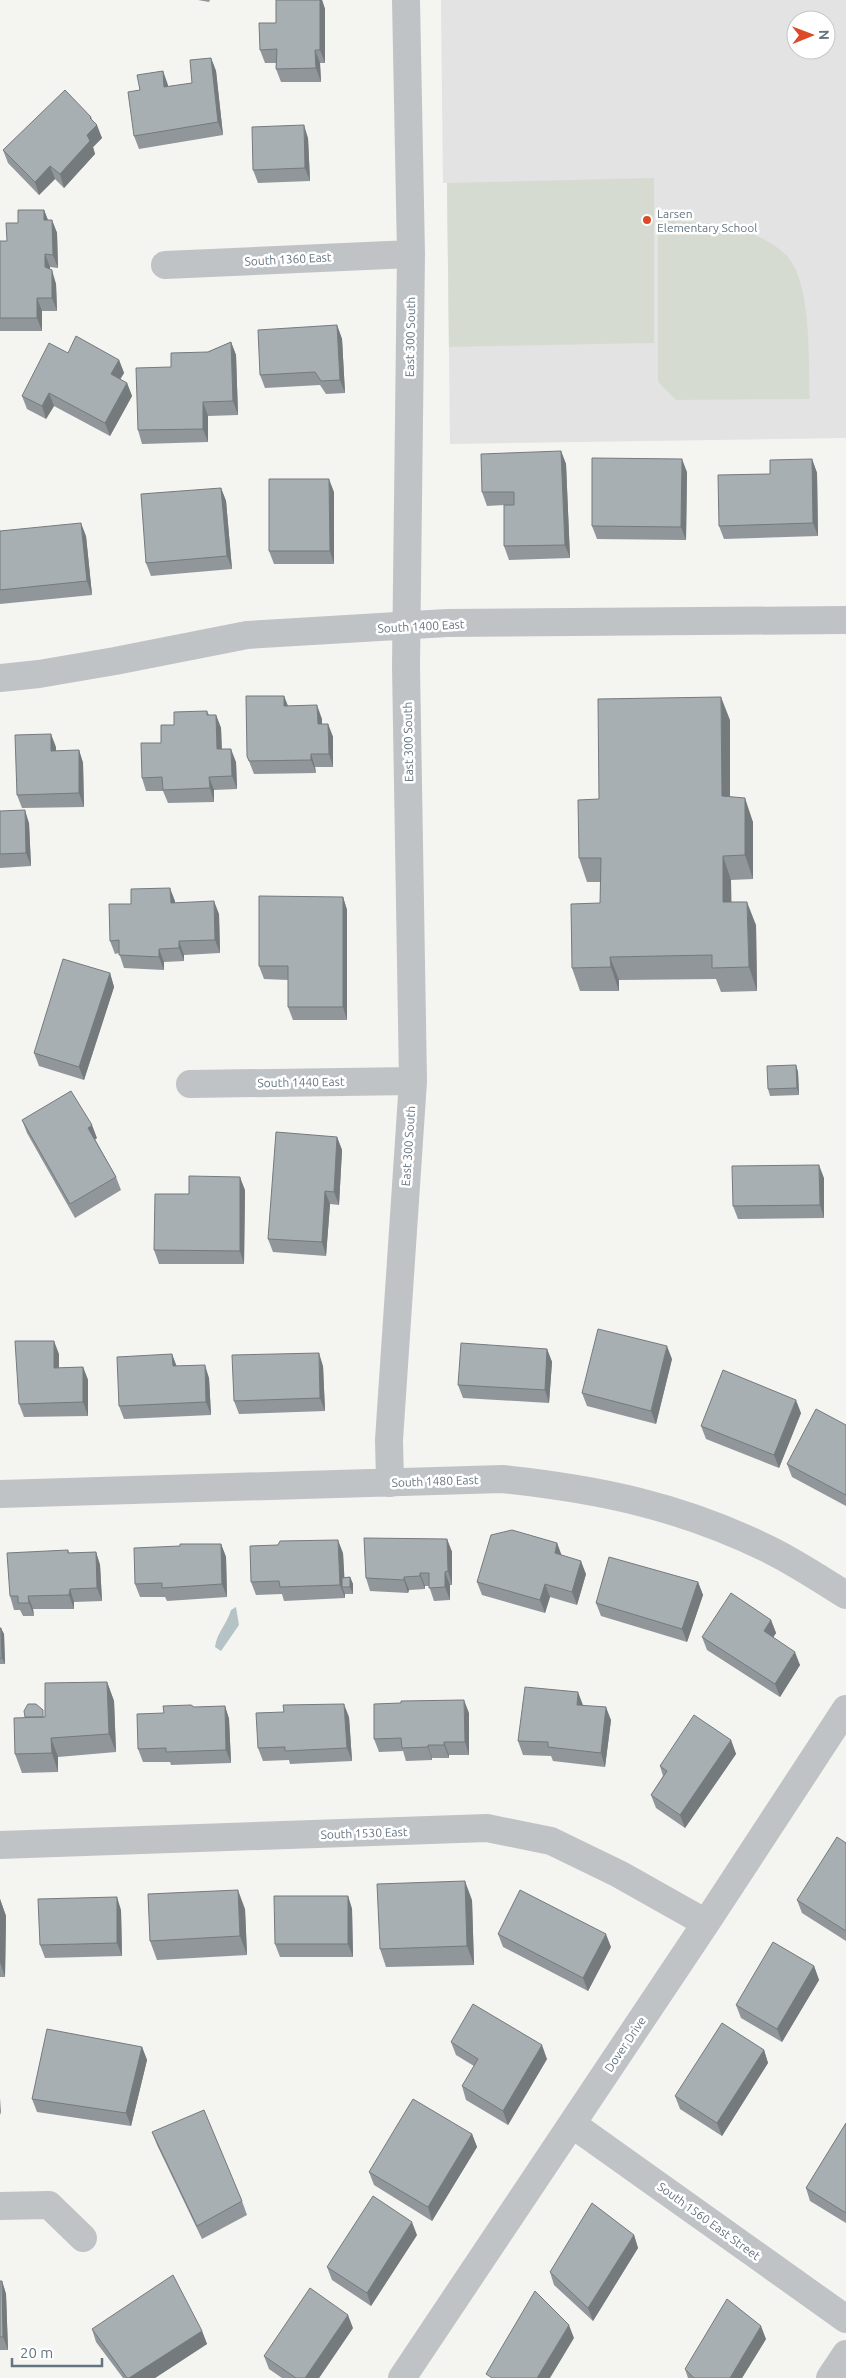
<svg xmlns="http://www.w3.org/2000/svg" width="846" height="2378" font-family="Ubuntu,sans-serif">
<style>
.built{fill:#e2e3e2;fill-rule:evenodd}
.green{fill:#d6dbd2}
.water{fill:#b6c3c6}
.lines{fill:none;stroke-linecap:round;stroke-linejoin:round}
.street{stroke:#bfc3c6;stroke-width:28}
.wall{fill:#90969a}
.shaded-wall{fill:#757a7d}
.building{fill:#a7afb3;stroke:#757a7d}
.poi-dot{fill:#dc4a29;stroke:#fff;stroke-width:2}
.labels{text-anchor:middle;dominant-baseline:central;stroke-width:5;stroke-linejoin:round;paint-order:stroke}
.poi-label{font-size:12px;fill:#647581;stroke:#fff;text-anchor:start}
.street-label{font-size:12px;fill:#647581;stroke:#fff}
</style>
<rect width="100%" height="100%" fill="#f4f4f1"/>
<path class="built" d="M441,0H846V438L450,444L447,183H443ZM796,20H826V50H796Z"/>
<path class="green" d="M654,178V343L449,347L447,183Z
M658,220C683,222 711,222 734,228C753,233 771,241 785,254C813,280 808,363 810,399L676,400L658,382Z"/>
<path class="water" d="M236,1607L239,1625L221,1651L215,1647C217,1632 227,1624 231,1610Z"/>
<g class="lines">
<path class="street" d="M165,265L411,254
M0,678L39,674L115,661L247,635L447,623L846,620
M190,1084L413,1081
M390,1483L389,1440L413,1081L406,666L411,254L406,0
M0,1494L502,1479C598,1489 680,1506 768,1549C795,1562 820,1579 846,1595
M0,1845L487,1828L551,1841L619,1874L706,1923
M572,2124L846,2319
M0,2206L49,2205L83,2238
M402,2378L706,1923L846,1709
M830,2378L846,2354"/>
</g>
<path class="wall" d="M198,0H210L209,2Z
M276,0H322L325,9V63H320L321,82H281L276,69V63H265L260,50L276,23Z
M211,58L216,71L223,135L139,149L134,136L140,90L163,71L168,87L192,83Z
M93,121L102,138L93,147L95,154L64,188L55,179L39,195L8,163L3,150Z
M308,138L310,181L258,183L253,170Z
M44,210L48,220H52L57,233L58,268L50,267V269L56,284L57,311H42V331H0V241H7L18,223Z
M337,325L342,339L345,393L326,394L320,385L265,388L260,375Z
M231,342L236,355L238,415L208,416V442L142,444L138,430L171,367Z
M68,353L119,360L124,373L120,379L127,383L132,396L110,436L54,406L46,419L27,409L22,396Z
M561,451L566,464L570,558L509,560L504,546V505L487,506L482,492Z
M812,459L817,473L818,536L724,539L719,526L770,474Z
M687,472L686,540L597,539L592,526Z
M221,488L226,501L232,569L151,576L146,563Z
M334,492V564H274L269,551Z
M0,531L86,536L92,595L0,604Z
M284,696L288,706L322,719V724H328L333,737V767H315L316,773L254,774L247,756Z
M207,711L209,715H216L221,728L222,749L236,762L237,789L214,790V802L168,803L163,791H146L142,778L161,743L174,725Z
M730,720V797L753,822V879L731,880V902L756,925L757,991L721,992L716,979L619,980V991H580L572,968L600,903V882H587L579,858L599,799Z
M56,747V751L79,750L83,763L84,807L22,808L17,795Z
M0,811L29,823L31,866L0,868Z
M343,897L347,910V1020H293L288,1007V980L264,979L259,966Z
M175,901V903L219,914L220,953L184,955V961L164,962V970L124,968L119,953L115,954L110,941L131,904Z
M110,973L114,987L84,1080L39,1066L34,1053Z
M796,1065L798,1072L799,1095L770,1096L768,1089Z
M22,1120L97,1138L95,1139L116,1177L121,1190L75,1218L27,1133Z
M337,1137L342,1150L339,1205L330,1204L326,1256L273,1252L268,1239Z
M824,1178V1218L738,1219L733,1206Z
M245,1190L244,1264H159L154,1250L189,1194Z
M547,1349L552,1362L549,1403L463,1398L458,1385Z
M59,1354V1368L83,1367L88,1380V1416L24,1417L19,1404Z
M172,1354L176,1366L209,1378L211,1415L124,1419L119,1406Z
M672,1359L656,1424L587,1406L582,1393Z
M323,1366L325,1411L239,1414L234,1401Z
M801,1413L779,1468L706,1439L701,1426Z
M846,1425V1506L792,1477L787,1464Z
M447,1539L452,1552V1585H450V1600L434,1601L429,1586H425V1589L409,1590L408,1593L370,1591L366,1578Z
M557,1543L562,1556L586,1574L577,1605L550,1597L545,1613L482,1595L477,1582Z
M221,1544L226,1557L227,1597L167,1601L165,1597H140L135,1584Z
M68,1550L69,1553L96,1552L100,1565L102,1601L74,1602V1609H33L34,1616H23L20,1610H14L10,1596Z
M343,1553L344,1578L350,1577L353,1584V1594H345V1598L284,1601L282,1594L256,1595L251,1582Z
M698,1582L703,1595L687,1642L601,1616L596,1603Z
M771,1620L776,1633L773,1637L800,1665L780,1697L707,1650L702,1637Z
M0,1628L4,1634L5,1664H0Z
M107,1682L114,1701L116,1752L58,1757V1772L22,1773L15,1754L45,1716Z
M583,1705L611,1720L605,1767L553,1761L551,1756L523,1755L518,1741Z
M225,1706L229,1719L231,1763L171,1765L170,1762H143L138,1749L164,1713Z
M284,1712L349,1717L352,1761L290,1764L289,1760L263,1761L258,1748Z
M469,1713V1755H449V1758H432V1760L406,1761L403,1751L379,1752L374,1739Z
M731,1740L736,1754L685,1828L656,1808L651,1795L663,1776L660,1766Z
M846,1843V1941L802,1913L797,1900Z
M348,1896L352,1909L353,1957H280L275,1944Z
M0,1899L6,1916L5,1977H0Z
M472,1900L474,1965L386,1967L380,1949Z
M245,1909L247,1955L157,1960L150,1941Z
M121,1910L122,1956L45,1958L40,1945Z
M498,1934L611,1947L588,1991L503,1947Z
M814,1966L819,1980L782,2042L741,2018L736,2005Z
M451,2042L547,2059L508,2125L466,2100L462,2086L474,2066L456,2055Z
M142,2047L147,2060L131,2126L37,2112L32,2099Z
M764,2050L768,2063L722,2136L680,2109L675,2096Z
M846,2123V2223L810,2201L806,2188Z
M152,2132L242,2201L247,2215L202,2239L157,2145Z
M472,2134L477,2147L432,2221L374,2185L369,2172Z
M417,2235L371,2306L332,2280L327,2267Z
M634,2235L638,2248L593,2321L554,2285L550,2272Z
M0,2281H2L6,2294L8,2350H0Z
M353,2328L319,2378H282L269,2369L264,2356Z
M92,2329L202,2331L207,2344L155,2378H123L96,2342Z
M766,2339L742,2378H688L685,2369Z"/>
<path class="shaded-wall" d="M320,0H322L325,9V63L320,50Z
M315,50L320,63L321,82L316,68Z
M211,58L216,71L223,135L218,122Z
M163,71L168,85V100L164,87Z
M91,117L95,127L97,125L102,138L93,147L95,154L64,188L60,174L87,135L90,118Z
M304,125L308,138L310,181L305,168Z
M50,166L55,179L39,195L35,182Z
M44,210L49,223L44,220Z
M52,220L57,233L58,268L53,255Z
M45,254L50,267V280L45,267Z
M52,270L56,284L57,311L52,298Z
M37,298L42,311V331L37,318Z
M337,325L342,339L345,393L340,380Z
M231,342L236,355L238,415L233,401Z
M119,360L124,373L115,388L111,374Z
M127,383L132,396L110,436L105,423Z
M49,393L54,406L46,419L42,406Z
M203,402L208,416V442L203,429Z
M561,451L566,464L570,558L565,545Z
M682,459L687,472L686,540L681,527Z
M812,459L817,473L818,536L813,523Z
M329,479L334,492V564L330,551Z
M221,488L226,501L232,569L227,556Z
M81,523L86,536L92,595L87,581Z
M284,696L289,709L284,706Z
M721,697L730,720V820L722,796Z
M317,705L322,719V737L318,724Z
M216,715L221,728L222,762L217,749Z
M328,724L333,737V767L329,754Z
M51,734L56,747V764L51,751Z
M231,749L236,762L237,789L232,776Z
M79,750L83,763L84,807L79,793Z
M311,754L315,767L316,773L311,760Z
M209,777L214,790V802L210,788Z
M745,798L753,822V879L745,855Z
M25,810L29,823L31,866L26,853Z
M723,856L731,880L732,926L723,902Z
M170,888L175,901L176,916L171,903Z
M343,897L347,910V1020L343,1007Z
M214,901L219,914L220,953L215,940Z
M747,902L756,925L757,991L749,967Z
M179,941L184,955V961L179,948Z
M159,949L164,962V970L159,957Z
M610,957L619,980V991L611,967Z
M110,973L114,987L84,1080L79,1067Z
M796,1065L798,1072L799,1095L797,1088Z
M92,1125L97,1138L93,1141L88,1128Z
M337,1137L342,1150L339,1205L334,1192Z
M819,1165L824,1178V1218L820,1205Z
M240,1177L245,1190L244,1264L240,1251Z
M325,1191L330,1204L326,1256L322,1242Z
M54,1341L59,1354V1381L54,1368Z
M667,1346L672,1359L656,1424L651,1411Z
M547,1349L552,1362L549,1403L545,1390Z
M319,1353L323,1366L325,1411L320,1398Z
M172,1354L177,1367L173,1366Z
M205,1365L209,1378L211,1415L206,1402Z
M83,1367L88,1380V1416L83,1402Z
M796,1400L801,1413L779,1468L774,1455Z
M447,1539L452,1552V1585L448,1571Z
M338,1540L343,1553L345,1587H342L345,1594V1598L340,1585Z
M557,1543L562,1557L555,1553Z
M221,1544L226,1557L227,1597L222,1584Z
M96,1552L100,1565L102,1601L97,1588Z
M581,1561L586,1574L577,1605L572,1592Z
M445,1572L450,1585V1600L445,1587Z
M420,1573L425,1586V1589L420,1576Z
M350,1577L353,1584V1594L350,1587Z
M404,1577L409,1590L408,1593L404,1580Z
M698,1582L703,1595L687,1642L682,1629Z
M545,1584L550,1597L545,1613L540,1600Z
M70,1589L74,1602V1609L69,1595Z
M28,1596L33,1609L34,1616L29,1603Z
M771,1620L776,1633L769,1644L764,1631Z
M1,1628L4,1634L5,1664L2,1658Z
M795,1652L800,1665L780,1697L775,1684Z
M107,1682L114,1701L116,1752L109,1734Z
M578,1692L583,1705H577Z
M464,1700L469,1713V1755L465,1742Z
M344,1704L349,1717L352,1761L347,1748Z
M225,1706L229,1719L231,1763L226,1750Z
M606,1707L611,1720L605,1767L601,1753Z
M51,1738L58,1757V1772L52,1753Z
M731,1740L736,1754L685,1828L680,1815Z
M444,1742L449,1755V1758L444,1745Z
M428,1745L432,1758V1760L428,1747Z
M465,1881L472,1900L474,1965L467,1946Z
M238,1890L245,1909L247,1955L240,1936Z
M348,1896L352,1909L353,1957L348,1944Z
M117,1897L121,1910L122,1956L117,1943Z
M0,1899L6,1916L5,1977L0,1962Z
M606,1934L611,1947L588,1991L583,1978Z
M814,1966L819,1980L782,2042L777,2029Z
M542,2045L547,2059L508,2125L503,2111Z
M142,2047L147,2060L131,2126L126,2113Z
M764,2050L768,2063L722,2136L717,2123Z
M0,2098L1,2115L0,2112Z
M472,2134L477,2147L432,2221L428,2207Z
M412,2222L417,2235L371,2306L367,2293Z
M634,2235L638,2248L593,2321L588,2308Z
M2,2281L6,2294L8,2350L3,2337Z
M348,2315L353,2328L319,2378H305Z
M569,2325L574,2338L550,2378H537Z
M761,2326L766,2339L742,2378H730Z
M202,2331L207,2344L155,2378H129Z"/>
<path class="building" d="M276,0H320V50H315L316,68L276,69L277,49L260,50L259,23H276Z
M211,58L218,122L134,136L128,92L140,90L137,75L163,71L164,87L192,83L190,60Z
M65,90L91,117L90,118L97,125L87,135L90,141L60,174L50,166L35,182L3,150Z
M304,125L305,168L253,170L252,127Z
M18,210H44V220H52L53,255L45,254V267L52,270V298H37V318H0V241H7L6,223H18Z
M337,325L340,380L321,381L315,372L260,375L258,330Z
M76,336L119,360L111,374L127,383L105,423L49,393L42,406L22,396L49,343L68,353Z
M231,342L233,401L203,402V429L138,430L136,368L171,367V353L208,352Z
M561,451L565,545L504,546V505H514V492H482L481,454Z
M592,458L682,459L681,527L592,526Z
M812,459L813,523L719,526L718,475L770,474V460Z
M269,479H329L330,551H269Z
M221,488L227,556L146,563L141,494Z
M81,523L87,581L0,590V531Z
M246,696H284V706L317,705L318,724H328L329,754H311V760L249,761L247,756Z
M721,697L722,796L745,798V855L723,856V902H747L749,967L712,968V955L610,957L611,967L572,968L571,904L600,903L601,858H579L578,800L599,799L598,699Z
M207,711V715H216L217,749H231L232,776L209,777L210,788L163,790L162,777L142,778L141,743H161V725H174V712Z
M51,734V751L79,750V793L17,795L15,735Z
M25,810L26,853L0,854V811Z
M170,888L171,903L214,901L215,940L179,941V948L159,949V957L119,955V940L110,941L109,904H131V889Z
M259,896L343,897V1007H288V966H259Z
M63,959L110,973L79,1067L34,1053Z
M796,1065L797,1088L768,1089L767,1066Z
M71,1091L92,1125L88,1128L116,1177L70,1204L22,1120Z
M276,1132L337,1137L334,1192L325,1191L322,1242L268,1239Z
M819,1165L820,1205L733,1206L732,1166Z
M189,1176L240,1177V1251L154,1250L155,1194H189Z
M598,1329L667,1346L651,1411L582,1393Z
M15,1341H54V1368L83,1367V1402L19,1404Z
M461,1343L547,1349L545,1390L458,1385Z
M319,1353L320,1398L234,1401L232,1355Z
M172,1354L173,1366L205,1365L206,1402L119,1406L117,1357Z
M723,1370L796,1400L774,1455L701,1426Z
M816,1409L846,1425V1495L787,1464Z
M512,1530L557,1543L555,1553L581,1561L572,1592L545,1584L540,1600L477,1582L491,1535Z
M364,1538L447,1539L448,1571L445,1572V1587L429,1588V1573H420V1576L404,1577V1580L366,1578Z
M338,1540L340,1585L280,1587L279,1581L251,1582L250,1546L278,1545L280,1541Z
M180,1544H221L222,1584L162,1588V1583L135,1584L134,1548L180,1546Z
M68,1550V1553L96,1552L97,1588L70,1589L69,1595L28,1596L29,1603H18V1596H10L7,1553Z
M609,1557L698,1582L682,1629L596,1603Z
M350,1577V1587H342V1578Z
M731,1593L771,1620L764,1631L795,1652L775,1684L702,1637Z
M0,1628H1L2,1658H0Z
M107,1682L109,1734L51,1738L52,1753L15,1754L14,1718L45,1717V1683Z
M525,1687L578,1692L577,1705L606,1707L601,1753L548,1747V1742L518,1741Z
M464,1700L465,1742H444V1745H428V1747L402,1748L401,1738L374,1739V1704L401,1703V1701Z
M28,1704H36L43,1710V1717H25L24,1711Z
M344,1704L347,1748L285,1751V1747L258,1748L256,1713L284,1712L283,1705Z
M191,1705L194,1707L225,1706L226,1750L166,1752V1748L138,1749L137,1714L164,1713L163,1706Z
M694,1715L731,1740L680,1815L651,1795L667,1771L660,1766Z
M837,1837L846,1843V1931L797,1900Z
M465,1881L467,1946L380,1949L377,1884Z
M238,1890L240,1936L150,1941L148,1894Z
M520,1890L606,1934L583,1978L498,1934Z
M274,1896H348V1944H275Z
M117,1897V1943L40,1945L38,1899Z
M773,1942L814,1966L777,2029L736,2005Z
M473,2004L542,2045L503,2111L462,2086L478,2059L451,2042Z
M722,2023L764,2050L717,2123L675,2096Z
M47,2029L142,2047L126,2113L32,2099Z
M413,2099L472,2134L428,2207L369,2172Z
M204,2110L242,2201L197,2226L152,2132Z
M846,2123V2213L806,2188Z
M373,2196L412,2222L367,2293L327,2267Z
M592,2203L634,2235L588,2308L550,2272Z
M173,2275L202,2331L129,2378H127L92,2329Z
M0,2281H2L3,2337H0Z
M310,2288L348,2315L305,2378H296L264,2356Z
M535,2291L569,2325L537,2378H492L486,2374Z
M727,2299L761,2326L730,2378H694L685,2369Z"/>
<circle class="poi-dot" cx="647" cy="220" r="5"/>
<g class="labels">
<g class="poi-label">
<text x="657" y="213">Larsen<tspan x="657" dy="14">Elementary School</tspan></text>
</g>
<g class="street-label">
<text transform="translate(288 259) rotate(-3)">South 1360 East</text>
<text transform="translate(410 337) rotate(-89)">East 300 South</text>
<text transform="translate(421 626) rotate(-3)">South 1400 East</text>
<text transform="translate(408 742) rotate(-91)">East 300 South</text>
<text transform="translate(301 1082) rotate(-1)">South 1440 East</text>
<text transform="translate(408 1146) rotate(-86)">East 300 South</text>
<text transform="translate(435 1481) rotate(-2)">South 1480 East</text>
<text transform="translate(364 1833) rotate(-2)">South 1530 East</text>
<text transform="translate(625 2044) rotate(-56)">Dover Drive</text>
<text transform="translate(709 2221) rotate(36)">South 1560 East Street</text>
</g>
</g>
<g transform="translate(811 35) rotate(89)"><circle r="24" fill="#ffffff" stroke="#c1c8cd"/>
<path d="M0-4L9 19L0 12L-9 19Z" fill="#dc4a29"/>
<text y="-8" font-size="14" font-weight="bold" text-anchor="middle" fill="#647581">N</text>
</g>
<path d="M12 2358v8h90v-8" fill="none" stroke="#647581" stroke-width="2.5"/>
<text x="20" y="2358" font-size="15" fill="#647581" stroke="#ffffff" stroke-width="4" paint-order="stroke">20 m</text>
</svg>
